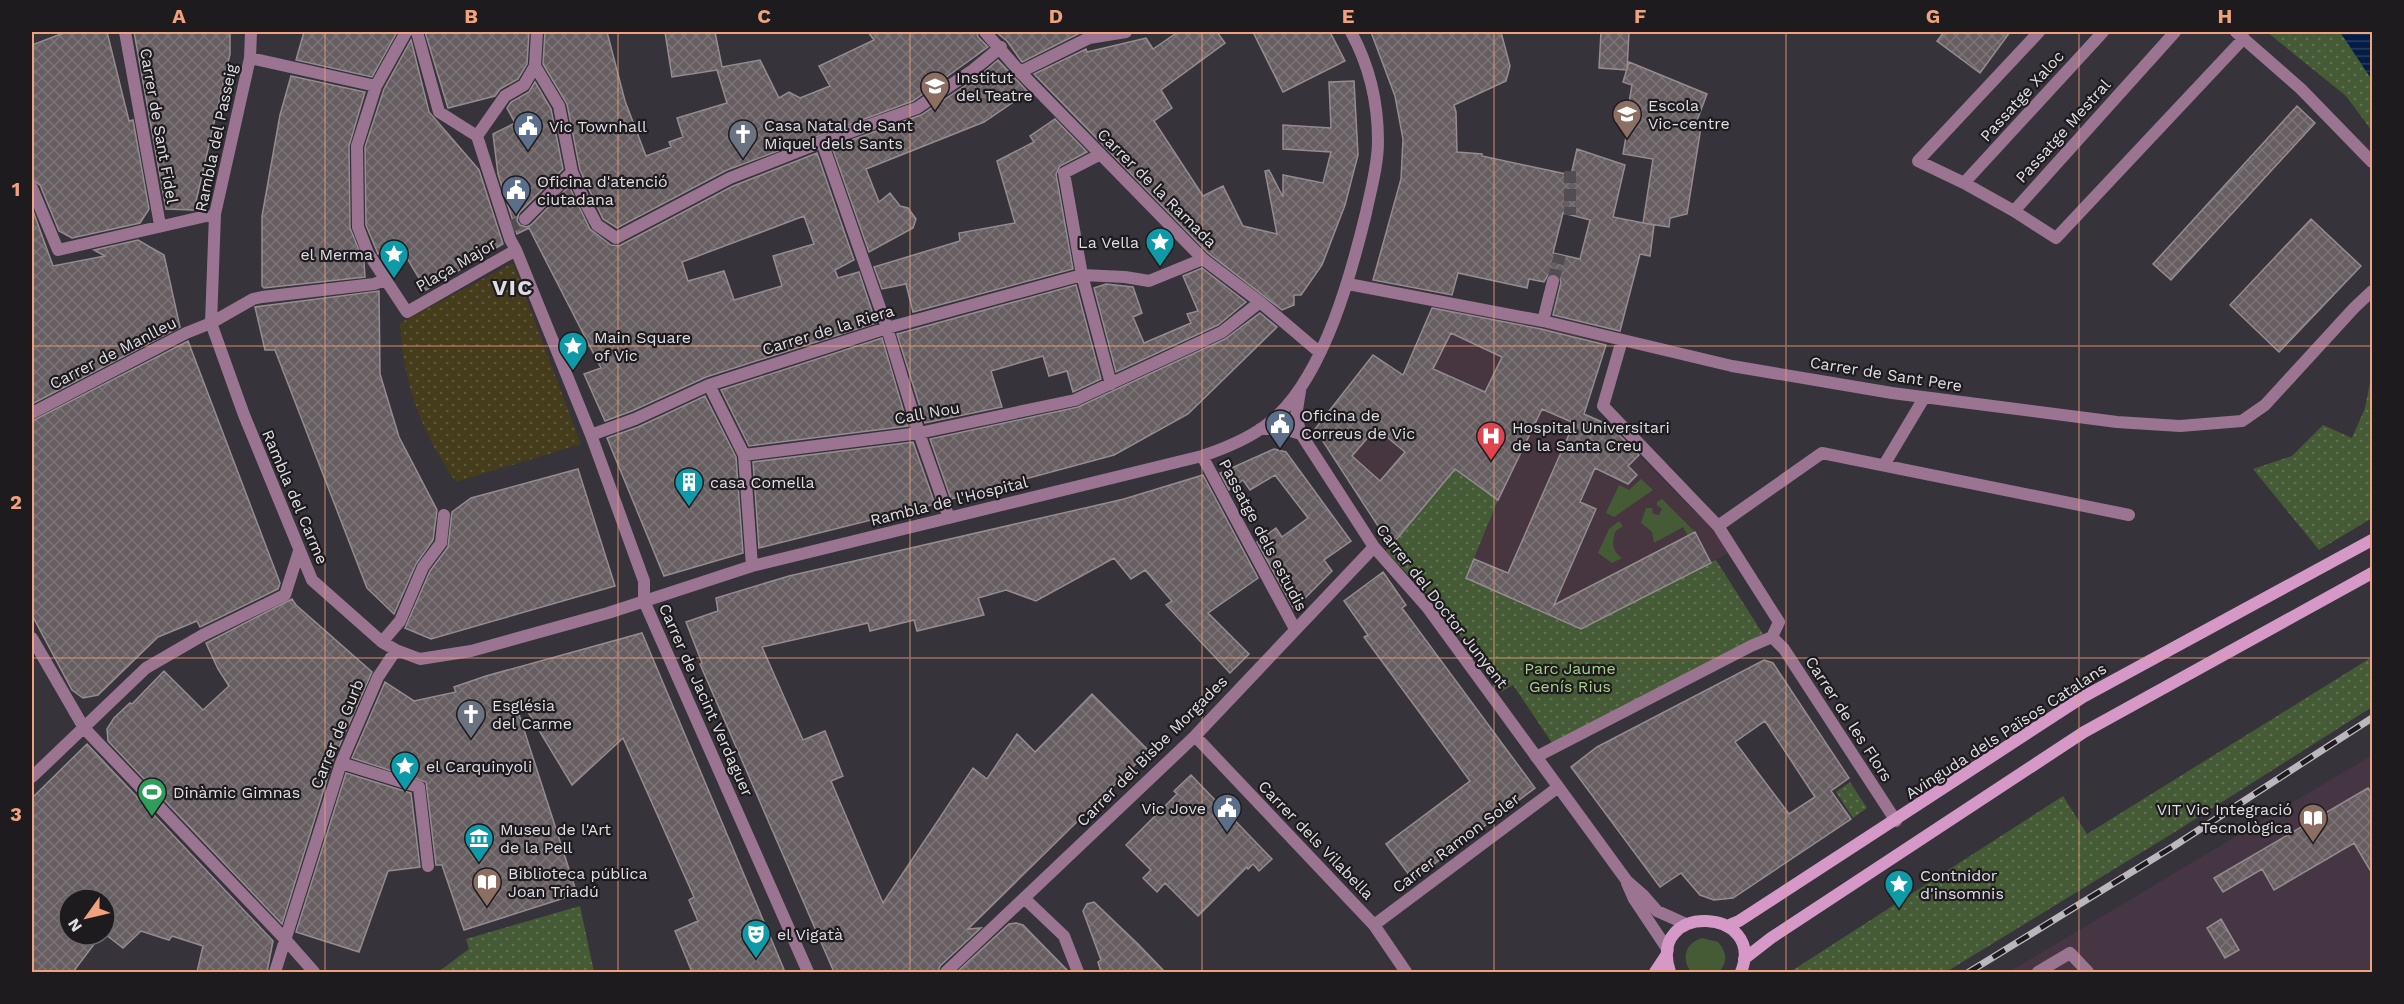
<svg xmlns="http://www.w3.org/2000/svg" width="2404" height="1004" font-family="'Work Sans',sans-serif">
<style>
.commercial{fill:#463643}
.medical{fill:#473640}
.grass{fill:#455b36}
.sand{fill:url(#sand-dots)}
.park{fill:url(#park-dots)}
.water{fill:url(#water-rules)}
.building{fill:url(#building-cross-hatch);stroke:#968c90;stroke-width:1.5;fill-rule:evenodd}
.lines{fill:none;stroke-linecap:round;stroke-linejoin:round}
.street-tunnel{stroke:#504d53;stroke-width:12;stroke-dasharray:12 6;stroke-linecap:butt}
.street{stroke:#9b7492;stroke-width:12}
.secondary{stroke:#d698c7;stroke-width:12}
.rail-casing{stroke:#bab7bd;stroke-width:7}
.rail{stroke:#1d1b1e;stroke-width:4.5;stroke-dasharray:14;stroke-linecap:butt}
.grid{fill:none;stroke:#f1a17b;stroke-width:1.5;stroke-opacity:0.55}
.labels{text-anchor:middle;dominant-baseline:central;stroke-width:4.5;stroke-linejoin:round;paint-order:stroke}
.poi-label{font-size:16px;fill:#e0dee3;stroke:#1d1b1e;text-anchor:start}
.street-label{font-size:16px;fill:#e0dee3;stroke:#1d1b1e}
.park-label{font-size:16px;fill:#a6d287;stroke:#1d1b1e}
.district-label{font-size:22px;font-weight:bold;letter-spacing:1.5px;fill:#e0dee3;stroke:#1d1b1e}
.neatline{fill:none;stroke:#f1a17b;stroke-width:2}
.grid-label{font-size:20px;text-anchor:middle;font-weight:bold;fill:#f1a17b}
</style>
<defs>
<pattern id="sand-dots" width="8" height="8" patternUnits="userSpaceOnUse" patternTransform="scale(1.5)"><rect width="8" height="8" fill="#443c1b"/><path d="M2 2h.1M6 6h.1" fill="none" stroke="#5f583c" stroke-width="1.8" stroke-linecap="round"/></pattern>
<pattern id="park-dots" width="8" height="8" patternUnits="userSpaceOnUse" patternTransform="scale(1.5)"><rect width="8" height="8" fill="#455b36"/><path d="M2 2h.1M6 6h.1" fill="none" stroke="#607253" stroke-width="1.8" stroke-linecap="round"/></pattern>
<pattern id="water-rules" width="6" height="5" patternUnits="userSpaceOnUse" patternTransform="scale(1.5)"><rect width="6" height="5" fill="#031d45"/><path d="M0 2.5h6" fill="none" stroke="#273d60"/></pattern>
<pattern id="building-cross-hatch" width="8" height="8" patternUnits="userSpaceOnUse" patternTransform="scale(1.5)"><rect width="8" height="8" fill="#675e61"/><path d="M0 0l8 8M0 8l8-8" fill="none" stroke="#7c7578"/></pattern>
</defs>
<rect width="100%" height="100%" fill="#36333a"/>
<path class="commercial" d="M2372,755V972H2009L2364,760Z"/>
<path class="medical" d="M1434,303L1607,341L1584,414L1609,425L1715,532L1729,553L1581,629L1466,578L1498,501L1455,469L1391,546L1315,429L1373,355L1403,375Z"/>
<path class="grass" d="M1641,479L1653,490L1614,517L1606,513L1619,485L1629,490Z
M1662,499L1695,532L1688,536L1683,527L1654,543L1652,532L1641,523L1646,508H1652L1653,514L1659,515L1662,509L1657,505V502Z
M1619,521L1623,526L1616,531C1611,542 1612,551 1622,558L1612,563L1598,553L1609,529Z
M1702,938L1718,942C1727,952 1728,962 1719,972H1691C1681,959 1685,943 1702,938Z"/>
<path class="sand" d="M513,263L581,444L456,482C421,432 403,384 400,323Z"/>
<path class="park" d="M2267,32H2372V131L2346,96Z
M2372,372V518L2319,550L2253,469L2292,456L2323,425L2352,438L2365,408Z
M1455,469L1498,500L1466,578L1581,629L1716,560L1763,634L1552,743L1513,685L1501,692L1443,612L1386,551Z
M2372,657V707L2170,835L1946,972H1790L2063,796L2087,834Z
M1850,782L1867,808L1853,818L1836,792Z
M580,906L594,972H438L469,949L466,939Z"/>
<path class="water" d="M2340,32H2370L2372,35V80Z"/>
<path class="building" d="M66,32H107L129,121L133,120L149,209L140,223L72,238L59,231L40,185L32,180V45Z
M134,32H230V54L194,210L166,209Z
M304,32H397L372,77L296,60Z
M425,32H529L527,64L518,79L500,89L495,96L448,108Z
M545,32H607L625,101L646,156L671,147L669,142L683,137L677,118L727,103L717,70L672,77L665,32H715L722,67L760,60L779,98L789,92L800,98L830,86L819,66L874,40L868,32H977L978,37L988,47L913,101L727,170L617,228L603,219L580,170L567,104L543,64Z
M996,32H1079L1080,33L1022,62L1007,41Z
M1178,32H1217L1225,43L1161,90L1172,108L1154,121L1203,196L1223,186L1243,226L1277,234L1265,171L1269,170L1283,197V175L1323,183L1331,152L1283,149V125L1331,128L1329,82L1354,81L1358,155L1345,205L1322,265L1301,295H1294V305L1282,310L1208,253L1034,74L1086,49L1087,52L1146,38L1153,49Z
M1253,32H1330L1345,61L1283,92Z
M1371,32H1501L1510,66L1506,81L1454,105L1456,112L1457,152L1482,154V156L1571,175L1577,149L1625,165L1613,217L1654,225L1650,256L1640,254L1620,331L1553,315L1561,282L1559,276L1554,273L1548,275L1544,282L1529,279L1527,288L1458,273L1452,295L1373,280L1401,179L1403,139L1395,96ZM1563,213L1590,220L1580,259L1553,253Z
M1601,32H1629L1627,70L1599,68Z
M1944,32H2010L1980,73L1937,41Z
M411,40L429,112L479,170L503,244L426,290L398,243L378,254L366,225L365,147L384,89Z
M998,60L1028,92L984,122L866,169L879,202L890,193L900,206L908,208L916,219L913,228L869,252L832,147L921,115L978,77Z
M1629,62L1707,94L1695,126L1701,127L1687,214L1670,218L1669,227L1643,223L1653,159L1623,154L1630,114H1627L1632,85L1623,82Z
M291,76L365,92L349,146L350,228L364,262L365,277L264,288L262,286V216L280,115Z
M535,82L551,109L563,169L519,213L517,221L520,225L527,227L531,225L569,186L590,229L611,245L619,246L733,186L817,153L854,260L835,270L838,278L859,272L876,323L706,377L632,411L605,421L584,374L601,368L529,228L517,234L498,174L493,134L515,123L507,108L511,102L529,92ZM804,216L814,244L773,256L782,286L734,300L724,271L688,281L682,262Z
M2297,106L2315,123L2171,280L2153,264Z
M1055,119L1087,152L1060,166L1056,174L1073,269L913,312L906,284L882,289L874,267L960,241L959,233L1015,223L997,161L1034,142L1030,136Z
M32,208L53,266L105,256L94,250L138,240L164,255L180,327L32,404Z
M2311,219L2361,266L2279,352L2230,305Z
M1202,268L1246,302L1218,325L1116,372L1094,288L1106,284L1133,287L1142,313L1133,317L1144,343L1191,323L1187,314L1198,311L1183,276Z
M1076,285L1101,379L1073,392L1067,371L1049,376L1043,356L991,371L1002,407L925,423L897,334Z
M379,291L380,374L399,437L437,510L433,540L416,564L394,614L367,588L275,350H265L255,307Z
M1432,308L1541,329L1606,345L1584,414L1609,425L1639,455L1628,466L1637,475L1628,484L1595,468L1580,502L1596,509L1554,605L1695,532L1711,563L1581,629L1466,578L1474,559L1508,573L1574,423L1542,409L1498,500L1455,469L1391,546L1315,429L1373,355L1403,375ZM1451,333L1502,357L1485,392L1433,369ZM1376,428L1405,452L1380,481L1352,456Z
M1260,313L1277,327L1188,414L1114,455L951,499L930,439L1078,407L1225,339Z
M882,338L908,426L749,446L721,390Z
M188,341L280,583L278,589L200,627L197,621L158,637L98,695L83,698L72,690L32,615V421Z
M705,396L736,457L743,553L664,576L607,438L638,427Z
M913,442L935,504L759,548L753,462Z
M1274,449L1286,452L1351,541L1324,560L1332,571L1294,609L1257,542L1276,528L1282,537L1308,518L1275,475L1250,490L1243,480L1229,490L1220,473Z
M578,469L615,586L431,639L405,628L430,571L448,547L452,512L471,498Z
M1203,475L1258,578L1208,613L1249,654L1230,673L1166,605L1172,601L1145,570L1131,579L1114,558L1036,601L1006,590L978,598L984,615L917,631L914,620L870,631L868,623L762,647L803,740L825,731L843,776L831,781L883,903L973,768L987,779L1017,734L1035,752L1092,694L1149,751L968,929L981,928L940,966L938,972H834L700,664L702,663L686,622L718,611L716,598L789,576L1124,499Z
M1383,572L1406,605L1402,608L1535,788L1413,880L1386,844L1470,781L1364,637L1368,635L1344,601Z
M292,599L296,605L372,672L333,760L282,924L108,741L107,729L114,718L130,703L132,704L164,671L203,710L229,686L218,669L206,643Z
M642,633L745,877L785,972H692L675,931L698,921L689,900L694,897L623,738L572,785L522,702L516,705L577,894L464,930L442,865H436L426,782L352,758L385,682L414,701L456,692L454,687L486,676Z
M1764,660L1773,663L1849,778L1831,791L1851,819L1733,898L1714,900L1700,895L1681,873L1660,887L1571,767L1597,747ZM1765,721L1815,797L1789,814L1735,742Z
M87,744L273,941L267,972H197L203,946L172,936L169,940L141,931L123,948L105,934V899H69V935H101L73,972H32V798Z
M346,773L411,793L420,867L388,871L359,952L296,932Z
M1191,775L1272,859L1259,871L1253,864L1248,869L1247,867L1198,916L1165,883L1157,892L1143,878L1151,870L1126,845L1177,794L1174,791Z
M2368,788L2373,795V875L2354,843L2274,890L2262,869L2223,892L2214,878Z
M1094,902L1138,944L1165,972H1101L1098,962L1101,960L1083,911L1087,904Z
M2221,919L2239,950L2225,958L2207,928Z
M1016,923L1023,925L1069,972H957L1009,924Z"/>
<g class="lines">
<path class="street-tunnel" d="M1570,171V215
M507,229L525,219
M1553,281L1560,255"/>
<path class="street" d="M125,32L160,225
M251,32L250,58L215,214L211,323L244,415L312,580L382,642L396,650L420,659L471,651L608,613L752,566L1202,456C1229,447 1258,435 1278,415C1325,370 1351,275 1366,213C1371,189 1378,165 1378,141C1378,103 1369,65 1351,32
M406,32L376,86L357,146L358,227L368,253L407,312L516,250
M417,32L439,112L477,136
M537,32L535,66L524,85L505,96L477,136L510,239L516,250L591,435L644,581V601L808,972
M985,32L1020,72L1203,259L1260,302L1319,352
M2039,32L1918,161L1964,183L2014,211L2175,32
M2236,32L2301,89L2372,162
M250,58L376,86
M535,66L559,106L572,172L585,202L597,225L616,238L730,178L822,142L917,108L973,70L1001,47
M1020,72L1089,38L1126,32
M822,142L887,328L919,433L949,518
M1099,155L1064,173L1082,275L1111,384
M1964,183L2103,32
M32,188L58,250L215,214
M2014,211L2056,238L2244,38
M525,219L572,172
M1348,284L1543,321L1732,366L1892,393L2117,422L2180,426L2242,421L2265,405L2354,308L2372,291
M1543,321L1553,281
M1622,340L1603,406L1718,526L1779,622L1772,637
M709,385L744,455L752,566
M1300,391L1296,416L1301,434L1374,547L1427,607L1627,881L1643,895L1657,911L1686,924
M32,413L186,333L211,323L253,299L262,297L374,284L385,280
M1260,429H1283L1301,434
M591,435L635,419L709,385L887,328L1082,275L1125,277L1149,281L1203,259
M744,455L919,433L1075,400L1222,332L1260,302
M1202,456L1295,629
M1884,465L1924,398
M1718,526L1822,453L2129,515
M1772,637L1784,649L1896,821
M32,638L84,728L284,938L314,972
M382,642L400,621L423,567L441,543L444,515
M1195,736L1374,925L1406,972
M1536,757L1751,646L1772,637
M341,763L419,787L428,866
M32,777L146,668L203,635L285,595L299,551
M1627,883L1634,899L1668,950
M1024,898L1064,936L1078,972
M1374,925L1557,788
M275,972L341,763L378,677L396,650
M946,972L1195,736L1374,547
M2038,972L2070,953L2088,972"/>
<path class="secondary" d="M1727,926L1739,921L2083,697L2372,540
M1744,959L1771,938L2084,732L2372,573
M1655,972L1667,954
M1670,972C1646,901 1767,907 1741,972"/>
<g class="rail-casing">
<path id="rail" d="M1969,972L2174,846L2372,718"/>
</g>
<use href="#rail" class="rail"/>
</g>
<path class="grid" d="M325,32V972M618,32V972M910,32V972M1202,32V972M1494,32V972M1786,32V972M2079,32V972M32,346H2372M32,658H2372"/>
<defs>
<g id="university-pin" transform="scale(1.5)"><path d="M0 17L-7.5 6A9.5 9.5 0 1 1 7.5 6Z" fill="#8d6e63" stroke="#1d1b1e"/><path d="M0-5L7-2L0 1L-7-2ZM-4 1L0 2.5L4 1V4Q0 6-4 4Z" fill="#fff"/></g>
<g id="school-pin" transform="scale(1.5)"><path d="M0 17L-7.5 6A9.5 9.5 0 1 1 7.5 6Z" fill="#8d6e63" stroke="#1d1b1e"/><path d="M0-5L7-2L0 1L-7-2ZM-4 1L0 2.5L4 1V4Q0 6-4 4Z" fill="#fff"/></g>
<g id="civic-pin" transform="scale(1.5)"><path d="M0 17L-7.5 6A9.5 9.5 0 1 1 7.5 6Z" fill="#5c6f8a" stroke="#1d1b1e"/><path d="M-.6-6.5H3V-4.5H.6V-3L4-1V1h2V6H-6V1h2V-1L-.6-3ZM-1.2 2.5V6h2.4V2.5Z" fill="#fff"/></g>
<g id="church-pin" transform="scale(1.5)"><path d="M0 17L-7.5 6A9.5 9.5 0 1 1 7.5 6Z" fill="#6b7280" stroke="#1d1b1e"/><path d="M-1.2-6h2.4v3.5h3.3v2.4h-3.3V6h-2.4V-.1h-3.3v-2.4h3.3Z" fill="#fff"/></g>
<g id="sight-pin" transform="scale(1.5)"><path d="M0 17L-7.5 6A9.5 9.5 0 1 1 7.5 6Z" fill="#0f9aa8" stroke="#1d1b1e"/><path d="M0-6L1.8-2.2L6-1.7L2.9 1.2L3.7 5.4L0 3.3L-3.7 5.4L-2.9 1.2L-6-1.7L-1.8-2.2Z" fill="#fff"/></g>
<g id="hospital-pin" transform="scale(1.5)"><path d="M0 17L-7.5 6A9.5 9.5 0 1 1 7.5 6Z" fill="#e0444e" stroke="#1d1b1e"/><path d="M-5-5h3v3.5h4V-5h3V5h-3V1.5h-4V5h-3Z" fill="#fff"/></g>
<g id="building-pin" transform="scale(1.5)"><path d="M0 17L-7.5 6A9.5 9.5 0 1 1 7.5 6Z" fill="#0f9aa8" stroke="#1d1b1e"/><path d="M-4-6H4V6H1V3H-1V6H-4ZM-2.5-4.3h1.7v1.8h-1.7ZM.8-4.3h1.7v1.8H.8ZM-2.5-1h1.7V.8h-1.7ZM.8-1h1.7V.8H.8Z" fill="#fff"/></g>
<g id="stadium-pin" transform="scale(1.5)"><path d="M0 17L-7.5 6A9.5 9.5 0 1 1 7.5 6Z" fill="#2e9e5b" stroke="#1d1b1e"/><path d="M0-5a6.5 5 0 1 0 0 10a6.5 5 0 1 0 0-10ZM-3.5-1.8h7v3.6h-7Z" fill="#fff"/></g>
<g id="library-pin" transform="scale(1.5)"><path d="M0 17L-7.5 6A9.5 9.5 0 1 1 7.5 6Z" fill="#8d6e63" stroke="#1d1b1e"/><path d="M-6-4Q-3-5.5-.7-3.5V5Q-3 3-6 4ZM6-4Q3-5.5 .7-3.5V5Q3 3 6 4Z" fill="#fff"/></g>
<g id="museum-pin" transform="scale(1.5)"><path d="M0 17L-7.5 6A9.5 9.5 0 1 1 7.5 6Z" fill="#0f9aa8" stroke="#1d1b1e"/><path d="M0-6L6-3V-2H-6V-3ZM-5-1h2V3h-2ZM-1-1h2V3h-2ZM3-1h2V3H3ZM-6 4H6V6H-6Z" fill="#fff"/></g>
<g id="theatre-pin" transform="scale(1.5)"><path d="M0 17L-7.5 6A9.5 9.5 0 1 1 7.5 6Z" fill="#0f9aa8" stroke="#1d1b1e"/><path d="M-5-5.5Q0-4 5-5.5V0Q5 5 0 6Q-5 5-5 0ZM-3.3-2.5H-1v1.5H-3.3ZM1-2.5H3.3v1.5H1ZM-2.8 1Q0 5.5 2.8 1Z" fill="#fff"/></g>
</defs>
<g fill-rule="evenodd">
<use href="#university-pin" x="935" y="86"/>
<use href="#school-pin" x="1627" y="114"/>
<use href="#civic-pin" x="528" y="126"/>
<use href="#church-pin" x="743" y="134"/>
<use href="#civic-pin" x="516" y="190"/>
<use href="#sight-pin" x="1160" y="242"/>
<use href="#sight-pin" x="394" y="254"/>
<use href="#sight-pin" x="573" y="346"/>
<use href="#civic-pin" x="1280" y="424"/>
<use href="#hospital-pin" x="1491" y="436"/>
<use href="#building-pin" x="689" y="482"/>
<use href="#church-pin" x="471" y="714"/>
<use href="#sight-pin" x="405" y="766"/>
<use href="#stadium-pin" x="152" y="792"/>
<use href="#civic-pin" x="1227" y="808"/>
<use href="#library-pin" x="2313" y="818"/>
<use href="#museum-pin" x="479" y="838"/>
<use href="#library-pin" x="487" y="882"/>
<use href="#sight-pin" x="1899" y="884"/>
<use href="#theatre-pin" x="756" y="934"/>
</g>
<g class="labels">
<g class="poi-label">
<text x="956" y="77">Institut<tspan x="956" dy="18">del Teatre</tspan></text>
<text x="1648" y="105">Escola<tspan x="1648" dy="18">Vic-centre</tspan></text>
<text x="764" y="125">Casa Natal de Sant<tspan x="764" dy="18">Miquel dels Sants</tspan></text>
<text x="549" y="126">Vic Townhall</text>
<text x="537" y="181">Oficina d'atenció<tspan x="537" dy="18">ciutadana</tspan></text>
<text x="1139" y="242" text-anchor="end">La Vella</text>
<text x="373" y="254" text-anchor="end">el Merma</text>
<text x="594" y="337">Main Square<tspan x="594" dy="18">of Vic</tspan></text>
<text x="1301" y="415">Oficina de<tspan x="1301" dy="18">Correus de Vic</tspan></text>
<text x="1512" y="427">Hospital Universitari<tspan x="1512" dy="18">de la Santa Creu</tspan></text>
<text x="710" y="482">casa Comella</text>
<text x="492" y="705">Església<tspan x="492" dy="18">del Carme</tspan></text>
<text x="426" y="766">el Carquinyoli</text>
<text x="173" y="792">Dinàmic Gimnas</text>
<text x="1206" y="808" text-anchor="end">Vic Jove</text>
<text x="2292" y="809" text-anchor="end">VIT Vic Integració<tspan x="2292" dy="18">Tecnològica</tspan></text>
<text x="500" y="829">Museu de l'Art<tspan x="500" dy="18">de la Pell</tspan></text>
<text x="508" y="873">Biblioteca pública<tspan x="508" dy="18">Joan Triadú</tspan></text>
<text x="1920" y="875">Contnidor<tspan x="1920" dy="18">d'insomnis</tspan></text>
<text x="777" y="934">el Vigatà</text>
</g>
<g class="street-label">
<text transform="translate(2022 96) rotate(-48)">Passatge Xaloc</text>
<text transform="translate(159 126) rotate(80)">Carrer de Sant Fidel</text>
<text transform="translate(2063 131) rotate(-48)">Passatge Mestral</text>
<text transform="translate(216 138) rotate(-78)">Rambla del Passeig</text>
<text transform="translate(1157 188) rotate(45)">Carrer de la Ramada</text>
<text transform="translate(456 265) rotate(-30)">Plaça Major</text>
<text transform="translate(828 330) rotate(-17)">Carrer de la Riera</text>
<text transform="translate(113 353) rotate(-27)">Carrer de Manlleu</text>
<text transform="translate(1886 374) rotate(9)">Carrer de Sant Pere</text>
<text transform="translate(927 413) rotate(-10)">Call Nou</text>
<text transform="translate(295 497) rotate(67)">Rambla del Carme</text>
<text transform="translate(949 501) rotate(-14)">Rambla de l'Hospital</text>
<text transform="translate(1263 535) rotate(62)">Passatge dels estudis</text>
<text transform="translate(1442 606) rotate(52)">Carrer del Doctor Junyent</text>
<text transform="translate(706 700) rotate(66)">Carrer de Jacint Verdaguer</text>
<text transform="translate(1849 719) rotate(57)">Carrer de les Flors</text>
<text transform="translate(2006 731) rotate(-33)">Avinguda dels Països Catalans</text>
<text transform="translate(337 734) rotate(-68)">Carrer de Gurb</text>
<text transform="translate(1152 751) rotate(-45)">Carrer del Bisbe Morgades</text>
<text transform="translate(1316 840) rotate(46)">Carrer dels Vilabella</text>
<text transform="translate(1456 843) rotate(-37)">Carrer Ramon Soler</text>
</g>
<g class="park-label">
<text x="1570" y="668">Parc Jaume<tspan x="1570" dy="18">Genís Rius</tspan></text>
</g>
<g class="district-label">
<text x="513" y="287">VIC</text>
</g>
</g>
<rect width="2404" height="1004" fill="none" stroke="#1d1b1e" stroke-width="66"/>
<g transform="translate(87 917) rotate(236)"><circle r="28" fill="#1d1b1e" stroke="#6b696d" stroke-width="1.5"/>
<path d="M0-4.5L10 22L0 15L-10 22Z" fill="#f1a17b"/>
<text y="-9" font-size="16" font-weight="bold" text-anchor="middle" fill="#e0dee3">N</text>
</g>
<rect x="33" y="33" width="2338" height="938" class="neatline"/>
<g class="grid-label">
<text x="179" y="23">A</text>
<text x="471" y="23">B</text>
<text x="764" y="23">C</text>
<text x="1056" y="23">D</text>
<text x="1348" y="23">E</text>
<text x="1640" y="23">F</text>
<text x="1933" y="23">G</text>
<text x="2225" y="23">H</text>
<text x="16" y="196">1</text>
<text x="16" y="509">2</text>
<text x="16" y="821">3</text>
</g>
</svg>
